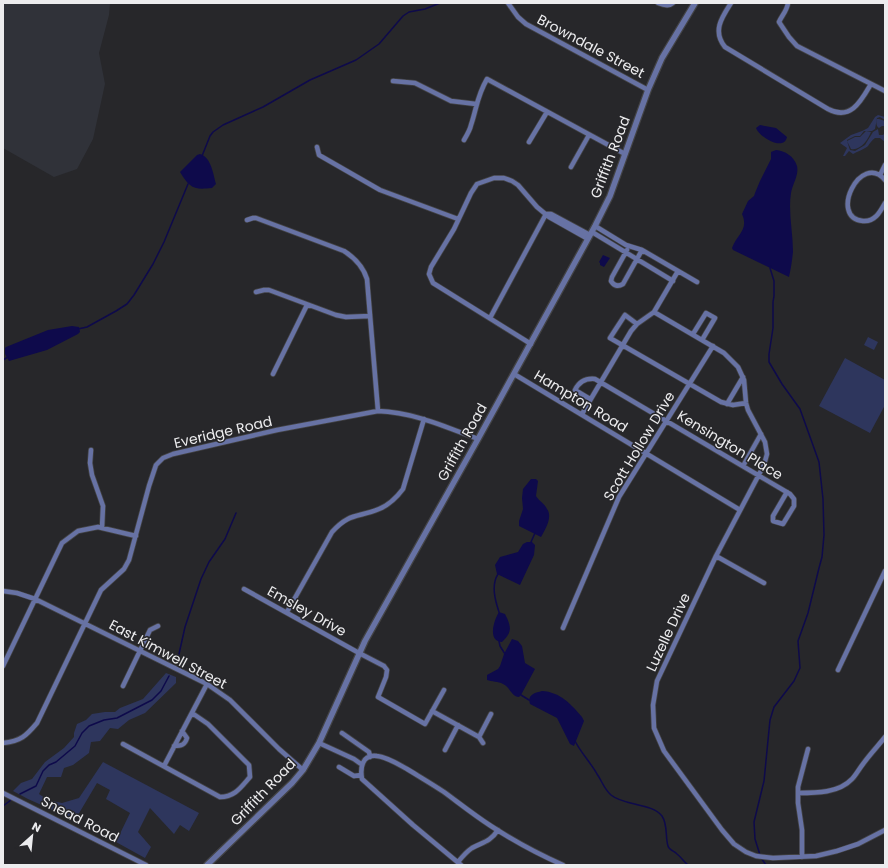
<svg xmlns="http://www.w3.org/2000/svg" width="888" height="868" font-family="Poppins,sans-serif">
<style>
.built{fill:#303239}
.green{fill:#2e365d}
.water{fill:#0e0a4b}
.lines{fill:none;stroke-linecap:round;stroke-linejoin:round}
.stream{stroke:#0e0a4b;stroke-width:1.5}
.minor-casing{stroke:#434345;stroke-width:6}
.tertiary-casing{stroke:#434345;stroke-width:8}
.minor{stroke:#6772a4;stroke-width:4.5}
.tertiary{stroke:#6772a4;stroke-width:5.5}
.labels{text-anchor:middle;dominant-baseline:central;stroke-width:3;stroke-linejoin:round;paint-order:stroke}
.street-label{font-size:14px;fill:#ececee;stroke:#27272a}
</style>
<rect width="100%" height="100%" fill="#27272a"/>
<path class="built" d="M3,3H110L109,15L99,53L105,84L93,139L77,169L54,177L3,148Z"/>
<path class="green" d="M878,115L885,117V120L880,117L877,118L875,129L872,131H864L860,136H855L847,140V141L850,150L855,151L865,145L873,132L878,129L879,135H883L885,133V142L880,138H875C872,140 870,143 868,146C866,148 855,153 853,154L849,151L845,156H843L847,148L840,143L851,135L862,131L868,128L875,117Z
M877,119H879L885,121V126H882L879,128C876,126 876,123 877,119Z
M866,131L871,132C868,140 860,151 851,149L847,141L855,137H860Z
M868,337L878,342L874,350L864,345Z
M845,358L885,380V405L870,433L819,406Z
M166,673L176,677V683L145,713L129,720L118,729L110,728L100,741L91,742L89,753L73,765L64,768L61,777H47L39,794L48,800L62,803L79,798L103,762L199,813L189,831L180,825L174,834L150,808L138,832L151,847L145,858L116,842L130,813L106,799L110,790L97,783L75,820L28,799L13,791L21,783L32,779L45,762L64,748L74,737V733L77,724L86,720L92,714L105,712H115L120,708L143,699Z"/>
<path class="water" d="M760,125L776,128L787,137C784,152 759,137 756,128Z
M776,150C785,151 794,156 797,166C799,175 793,183 791,193C788,212 793,232 793,252C792,260 791,269 789,277L733,250L732,248C737,234 749,230 742,214L748,201L754,196L755,193L760,181L771,159V152Z
M200,154C211,157 213,173 216,184L212,188C193,190 190,188 180,172L197,155Z
M603,255L610,258L604,267L600,265V263L599,262Z
M72,326L79,327L80,332L78,334L47,350L9,361L5,354V348L6,347L48,330Z
M531,479H536L538,481L536,496C539,501 545,504 547,509C553,517 545,530 541,537L519,526V521L523,509L522,498L523,489Z
M527,542H532L535,545L534,555L520,585L497,574L495,565L500,557L518,552L523,544Z
M499,612L505,614C511,626 513,632 502,642C487,641 494,620 499,612Z
M512,639L518,641L522,646L525,663L535,669L521,695L519,697C511,696 510,687 503,684C498,681 492,682 487,680V675L498,669L500,666L504,654Z
M542,691C560,692 571,704 582,717L584,721L574,746L570,744L557,718L530,704C527,695 534,693 542,691Z"/>
<g class="lines">
<path class="stream" d="M202,156L210,136L213,132L223,125L263,107L310,80L356,60L379,44L403,16L409,12L425,9L440,3
M78,329L87,327L116,311L127,304L134,295L153,264L164,242L188,184
M3,360L8,357
M531,542L535,533
M498,574C491,585 495,600 499,612
M499,641L500,646L505,654
M179,654L185,627L201,579L209,562L225,539L236,513
M521,695L529,700
M575,741C581,753 591,763 597,774C602,781 604,789 611,795C624,806 652,803 662,816C668,825 665,836 668,846C669,850 674,851 677,854C681,857 684,862 688,865
M20,794L36,786L43,771L49,765L56,762L75,746L82,733L89,726L104,720L117,718L152,700L161,691L169,676
M3,806L11,800
M760,855L755,839L754,822L764,781L770,720L774,707L794,681L800,668L798,641L808,613L819,568L822,557L824,535L823,499L819,462L800,409L782,384L769,362V354L773,328V302L774,296V281L770,268L771,266
M761,858L766,865"/>
<g class="minor-casing">
<path id="minor" d="M508,3L518,17L526,24L648,90
M658,3C663,5 669,7 673,3
M731,3C722,17 712,31 725,47L828,109C851,121 861,101 871,84
M788,3C787,11 782,15 779,22L789,37L797,46L885,91
M393,81L415,83L451,101L476,104
M464,140C467,135 470,130 471,125C477,107 477,96 487,79L625,154
M529,142L547,112
M317,147L319,155L380,190L458,219
M571,167L589,135
M880,175L885,165
M885,180C861,151 828,218 863,221C875,222 880,212 885,203
M546,214H551L590,235
M247,220L253,218H256L344,251C355,258 363,266 367,279L378,411
M595,226L626,245L642,250L697,282
M592,232L673,281
M627,250L612,277L611,281C614,286 618,287 623,284L642,250
M256,292L264,290H269L336,315L346,317L370,316
M654,312L724,353L738,367L744,380L746,403L748,410L765,442L767,454L764,465L716,556L657,681L653,705L654,728L664,751L722,830L734,844L746,852L756,856L773,858L816,856L837,851L858,844L885,830
M490,318L546,214
M637,324L625,315L610,338L721,402L733,405L746,403
M693,334L706,313L715,318L702,340
M531,344L433,283L429,274L431,267L454,229L471,193L477,184L494,178H504L512,181L518,185L537,207L549,217L588,239
M273,374L307,305
M514,374L740,510
M590,399L575,390C579,382 585,378 595,379L790,494L794,499V506L783,524L773,521V516L787,492
M727,404L743,377
M582,414L631,331L637,324L654,312L678,271
M91,450L90,463L92,475L103,506L102,528
M743,466L761,434
M716,556L764,583
M244,589L359,653L384,666L387,670L386,677L378,697L425,724L444,690
M3,591L17,593L35,599L207,684L230,700L279,749L303,770
M287,612L332,532C350,512 358,518 379,509C389,505 397,497 403,489L424,419
M563,628L619,497L713,346
M3,666L62,543L78,531L98,527L136,536
M838,670L885,571
M123,686L150,630L158,626
M432,711L479,737L483,743
M342,733L369,752L370,757
M479,737L491,714
M3,743C21,741 26,736 37,723L101,590L124,569L129,560L149,486L156,465L163,458L173,454L277,430L378,411C413,412 446,427 478,439
M319,743L354,759L361,764
M123,744L220,797C235,797 241,787 250,777L249,765L208,724L192,713
M174,746C181,746 185,745 187,738L182,731
M445,750L458,725
M164,766L207,684
M339,767L354,776L361,775
M3,793L146,865
M798,793C816,793 839,793 852,779C856,775 859,769 863,764C870,754 878,746 885,737
M802,857V830L798,803V787L808,749
M458,862C462,857 466,852 472,848C483,842 490,842 498,830
M461,865L413,825L362,779C360,768 362,754 377,756C387,757 398,764 407,769C420,777 432,784 444,792C459,803 474,815 491,826C514,841 538,854 563,865"/>
</g>
<g class="tertiary-casing">
<path id="tertiary" d="M207,865L292,783L303,770L319,743L365,641L478,439L595,226L610,196L648,90L662,58L695,3"/>
</g>
<use href="#minor" class="minor"/>
<use href="#tertiary" class="tertiary"/>
</g>
<g class="labels">
<g class="street-label">
<text transform="translate(591 46) rotate(28)">Browndale Street</text>
<text transform="translate(610 157) rotate(-69)">Griffith Road</text>
<text transform="translate(581 401) rotate(31)">Hampton Road</text>
<text transform="translate(223 432) rotate(-13)">Everidge Road</text>
<text transform="translate(462 442) rotate(-61)">Griffith Road</text>
<text transform="translate(730 445) rotate(31)">Kensington Place</text>
<text transform="translate(639 446) rotate(-59)">Scott Hollow Drive</text>
<text transform="translate(307 611) rotate(29)">Emsley Drive</text>
<text transform="translate(668 632) rotate(-65)">Luzelle Drive</text>
<text transform="translate(168 654) rotate(28)">East Kimwell Street</text>
<text transform="translate(263 792) rotate(-46)">Griffith Road</text>
<text transform="translate(80 819) rotate(27)">Snead Road</text>
</g>
</g>
<rect width="888" height="868" fill="none" stroke="#ececee" stroke-width="8"/>
<g transform="translate(32 836) rotate(27)" stroke="#27272a" stroke-width="3" paint-order="stroke">
<path d="M0-3L7 15L0 10L-7 15Z" fill="#ececee"/>
<text y="-6" font-size="11" font-weight="bold" text-anchor="middle" fill="#ececee">N</text>
</g>
</svg>
